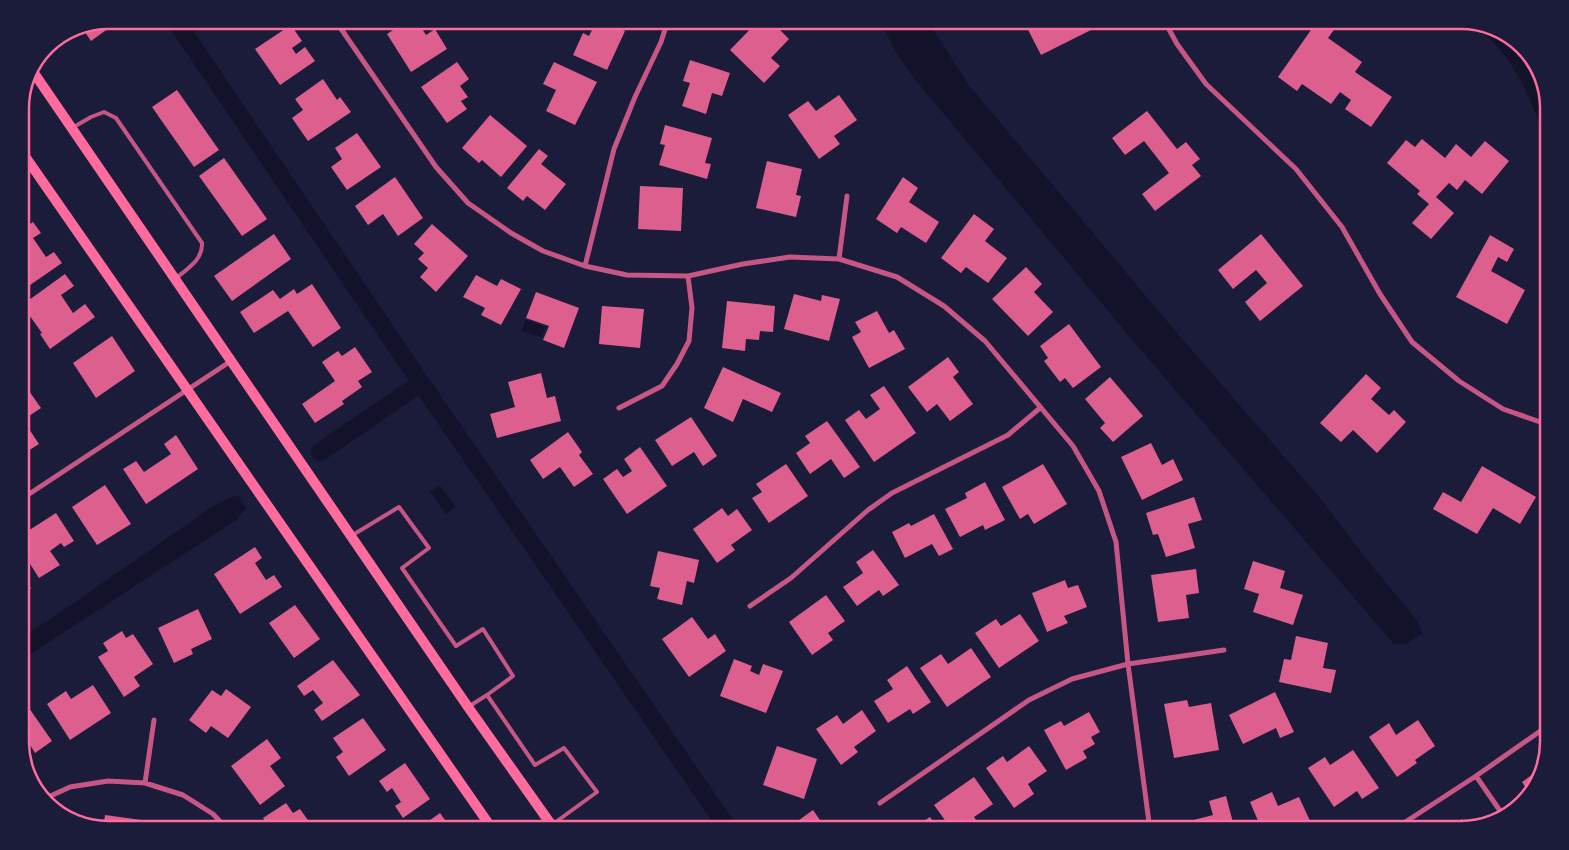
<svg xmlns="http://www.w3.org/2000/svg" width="1569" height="850" font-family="'Sofia Sans Condensed',sans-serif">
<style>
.water{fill:#12122b}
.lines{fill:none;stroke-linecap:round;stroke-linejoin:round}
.canal{stroke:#12122b;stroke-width:18}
.building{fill:#dd5f8e}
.service{stroke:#c65784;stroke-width:4}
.minor{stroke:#c65784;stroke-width:5}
.secondary{stroke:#ff6b9d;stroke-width:10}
.rim{fill:none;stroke:#ff6b9d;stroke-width:2.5}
</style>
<rect width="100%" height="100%" fill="#1b1b3a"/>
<path class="water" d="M880,20H927L968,84L1165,319L1319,497L1368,561L1419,623L1422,633L1406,644H1394L1135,343L914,78L894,49Z
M1473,23L1500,29L1534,59L1549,103V148C1537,118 1527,86 1508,60C1498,46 1486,34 1473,23Z
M526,320L545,327L541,337L522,331Z
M440,486L456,507L446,514L430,492Z
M239,496L246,508L236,520L20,661V639L58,614L212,507L231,497Z"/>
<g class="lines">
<path class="canal" d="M175,20L421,383L729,830
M320,452L421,383"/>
</g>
<path class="building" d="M108,20H120L91,41L80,25Z
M597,20H601L625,31L607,70L573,55L583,33L589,36Z
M759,20H770L789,39L771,58L780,66L764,83L730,50Z
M1023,20H1086L1091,30L1041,55Z
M1318,20H1341L1328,38L1362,62L1355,72L1392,97L1371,127L1345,109L1351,100L1340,92L1331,104L1302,84L1297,91L1278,77Z
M407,21L412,29L419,24L426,35L435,29L447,49L411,72L387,34Z
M291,25L302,41L292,48L296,54L305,47L315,61L280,85L255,49Z
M690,60L730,73L722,96L712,93L706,114L682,106L690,83L683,81Z
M457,62L469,79L460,86L468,97L461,101L467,109L447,123L421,87Z
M554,62L597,82L575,125L546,111L556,90L543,84Z
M323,79L337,100L340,97L351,112L308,141L292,118L303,110L295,99Z
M177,90L219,150L194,167L152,107Z
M839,95L857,120L834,136L840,144L819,159L788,115L808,101L816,111Z
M1147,111L1177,149L1186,142L1200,159L1192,165L1201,176L1155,211L1142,194L1169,173L1144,141L1125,155L1112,138Z
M490,115L527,146L501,177L482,160L479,163L462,148Z
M665,125L712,138L705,163L711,164L707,179L659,165L665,145L660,144Z
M357,133L381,167L347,190L331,167L342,159L335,148Z
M1422,139L1445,158L1456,144L1471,157L1485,141L1509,161L1482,194L1465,180L1457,190L1449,183L1436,197L1454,213L1431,239L1412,223L1429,204L1417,194L1420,191L1387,163L1406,140L1415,147Z
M539,149L548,156L541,164L566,184L545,210L527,196L523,201L507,188Z
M224,158L267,219L242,236L199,176Z
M767,161L802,169L796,195L801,196L796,217L756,208Z
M395,177L423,218L398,236L383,214L368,225L355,206Z
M903,177L918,188L909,202L939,222L926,243L901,227L897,233L876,219Z
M640,186L683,188L681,231L638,229Z
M974,214L994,229L985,241L1007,258L988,283L966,267L961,273L941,258Z
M33,222L41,233L33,238L46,257L54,252L62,263L20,292V231Z
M432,224L468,256L436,292L420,277L428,268L418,259L424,253L414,244Z
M274,234L291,259L232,301L214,276Z
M1261,234L1303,286L1260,321L1245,302L1267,283L1256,270L1233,289L1218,270Z
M1490,235L1514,249L1507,262L1498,257L1491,271L1525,290L1507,324L1456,297Z
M1026,267L1042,284L1034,292L1053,312L1028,336L992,299Z
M65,274L74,286L61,295L73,313L85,304L95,317L50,349L40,334L42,333L22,305Z
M476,275L497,286L501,279L521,289L501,325L481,315L485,308L463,297Z
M312,284L341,328L313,347L288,311L254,333L240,312L273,290L280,299L294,289L297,294Z
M536,292L579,308L564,348L543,340L549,326L526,318Z
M794,294L821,301L822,295L840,299L829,341L784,329Z
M727,301L775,306L773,332L760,331L759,340L746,339L745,351L722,348Z
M602,306L644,309L640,348L599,344Z
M877,311L889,333L894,330L905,349L869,368L852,337L861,332L855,322Z
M1069,324L1101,367L1073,388L1065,378L1060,382L1044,361L1048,358L1040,346Z
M112,336L135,371L96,398L73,363Z
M355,347L372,372L358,381L362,387L342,401L344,404L315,423L302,404L335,381L322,362L338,351L342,356Z
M948,357L959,372L953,377L973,404L950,421L937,404L927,412L908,387Z
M723,367L781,393L772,412L743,399L733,422L704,408Z
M541,373L547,398L555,396L561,421L497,438L490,414L515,407L508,382Z
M1366,374L1381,388L1371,399L1389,415L1394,410L1406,422L1377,453L1353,430L1341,442L1320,423Z
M1110,377L1143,416L1113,442L1100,428L1105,423L1085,399Z
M884,386L916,433L874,462L845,420L859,410L866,419L880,409L870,395Z
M27,388L41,408L23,420L39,444L20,456V392Z
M691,417L717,456L703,466L694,452L672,466L655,440Z
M827,421L860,467L844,478L831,459L810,474L796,453L810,443L805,436Z
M568,432L582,452L579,455L593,474L574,487L560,467L543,479L530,460Z
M176,435L198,469L146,504L123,469L136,461L144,472L171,454L164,444Z
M1151,443L1162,465L1173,459L1183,480L1142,500L1121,457Z
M640,447L667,486L627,514L603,479L617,469L623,477L632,471L624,459Z
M786,464L808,496L769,523L752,498L762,492L756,484Z
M1043,464L1067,504L1034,524L1028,514L1020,519L1002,487Z
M1482,466L1536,497L1520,524L1493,508L1477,534L1433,509L1443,492L1461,502Z
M985,482L1005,520L985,530L983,525L960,537L945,509L967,498L965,493Z
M105,485L131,524L97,545L72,507Z
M1194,497L1202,520L1188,524L1195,548L1166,557L1158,534L1153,535L1146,513Z
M722,508L728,516L737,509L752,530L731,545L735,550L717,563L693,529Z
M56,513L74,541L64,547L61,543L50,551L60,565L39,578L20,548V536Z
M934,514L953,549L939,556L932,544L905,558L892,532L909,523L911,526Z
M255,547L262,558L255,563L266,580L274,575L282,587L240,614L214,574Z
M873,550L899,585L883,596L879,590L857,606L843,587L863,573L856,562Z
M658,551L699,560L694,583L687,581L682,605L657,599L660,588L650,586Z
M1253,561L1285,571L1280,588L1303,595L1293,625L1253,612L1259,594L1244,589Z
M1196,569L1199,593L1186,595L1189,618L1158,622L1151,575Z
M20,572L31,588L20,595Z
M1065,580L1068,588L1078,585L1087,607L1064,616L1068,623L1047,632L1032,593Z
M826,595L845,621L828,633L833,640L812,655L789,622Z
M295,605L320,639L294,658L269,623Z
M198,609L212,639L191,649L193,654L174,663L158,628Z
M1020,614L1039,641L999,668L975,633L996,619L1001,626Z
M692,617L708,639L715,634L726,651L689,677L662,639Z
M122,631L126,638L133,634L153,664L134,677L140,686L124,697L98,657L108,651L103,643Z
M1296,636L1328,643L1323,668L1336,670L1331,693L1279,682L1284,659L1291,660Z
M971,648L991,677L947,707L920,668L941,654L948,664Z
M734,659L752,666L750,671L759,675L763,664L783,671L766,713L720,696Z
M333,660L360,695L322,721L314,710L323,703L313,690L304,696L297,686Z
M907,666L931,702L913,714L910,709L888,723L874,701L893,689L887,680Z
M93,685L111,713L70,740L47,704L66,691L71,699Z
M226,689L251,707L228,738L211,726L206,733L189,720L212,690L221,696Z
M1275,692L1294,732L1280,738L1276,728L1243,744L1229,715Z
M1187,700L1189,707L1211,703L1219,750L1174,758L1164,704Z
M29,708L52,741L35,753L27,740L20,745V714Z
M862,710L876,731L854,747L858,752L841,765L816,729L837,715L843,724Z
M1089,712L1100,732L1091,737L1095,744L1083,751L1087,758L1066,770L1044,730L1061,721L1064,726Z
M363,718L386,750L349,776L336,757L343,752L333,738Z
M1418,720L1435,746L1415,760L1417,763L1397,777L1369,737L1389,723L1396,735Z
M267,739L281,758L270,766L285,786L260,805L231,766Z
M777,746L817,759L804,799L763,785Z
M1029,746L1047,771L1028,784L1034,794L1014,808L986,768L1003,756L1007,762Z
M1353,750L1379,788L1362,799L1357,791L1334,807L1308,768L1325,757L1330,765Z
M405,763L430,799L403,818L395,806L401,802L392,788L387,792L379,781Z
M1543,767L1540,781L1529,793L1522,782Z
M974,777L993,804L974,817L982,829L980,830H952L934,805Z
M1272,792L1278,806L1299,797L1311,823L1295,830H1262L1250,802Z
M1226,796L1235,830H1184L1182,823L1213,815L1209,801Z
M286,803L293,813L300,809L315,830H271L263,818Z
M813,810L827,830L830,828L831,830H800L795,823Z
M440,813L452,830H416Z
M105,815L156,822L154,830L103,829Z
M930,817L939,830H914L913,828Z
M1462,819L1468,828L1461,830H1446Z"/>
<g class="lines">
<path class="service" d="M47,45L51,52
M72,128L91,117L104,112L116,118L202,243C203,260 187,269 175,279
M351,536L399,507L429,548L402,568L456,646L483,629L513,676L487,695L535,765L564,748L597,792L553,824
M468,707L487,695"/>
<path class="minor" d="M335,20L436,167L468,203L511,233L543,251L585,266L627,275L688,276L743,264L790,257L839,259L897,277L944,306L985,341L1073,446L1099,491L1116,542L1128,664L1150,830
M1164,20L1177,44L1206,84L1296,169L1342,227L1380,294L1412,342L1459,381L1503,409L1549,425
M839,259L847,196
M585,266L614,149L635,97L661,42L668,20
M619,408L662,386L677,364L689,341L692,308L688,276
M20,500L231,361
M750,606L791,578L868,510L892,493L1008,435L1040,408
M1476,776L1505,818
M145,783L154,720
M44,799L70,787L108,781L145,783L183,795L213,814L228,830
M880,803L1029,700L1072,679L1128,664L1224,650
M1393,830L1476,776L1549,725"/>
<path class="secondary" d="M34,73L468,707L555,830
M20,149L493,830"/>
</g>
<path d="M0 0H1569V850H0ZM108 29H1461A79 79 0 0 1 1540 108V742A79 79 0 0 1 1461 821H108A79 79 0 0 1 29 742V108A79 79 0 0 1 108 29Z" fill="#1b1b3a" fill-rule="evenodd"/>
<path class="rim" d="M108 29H1461A79 79 0 0 1 1540 108V742A79 79 0 0 1 1461 821H108A79 79 0 0 1 29 742V108A79 79 0 0 1 108 29Z"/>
</svg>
